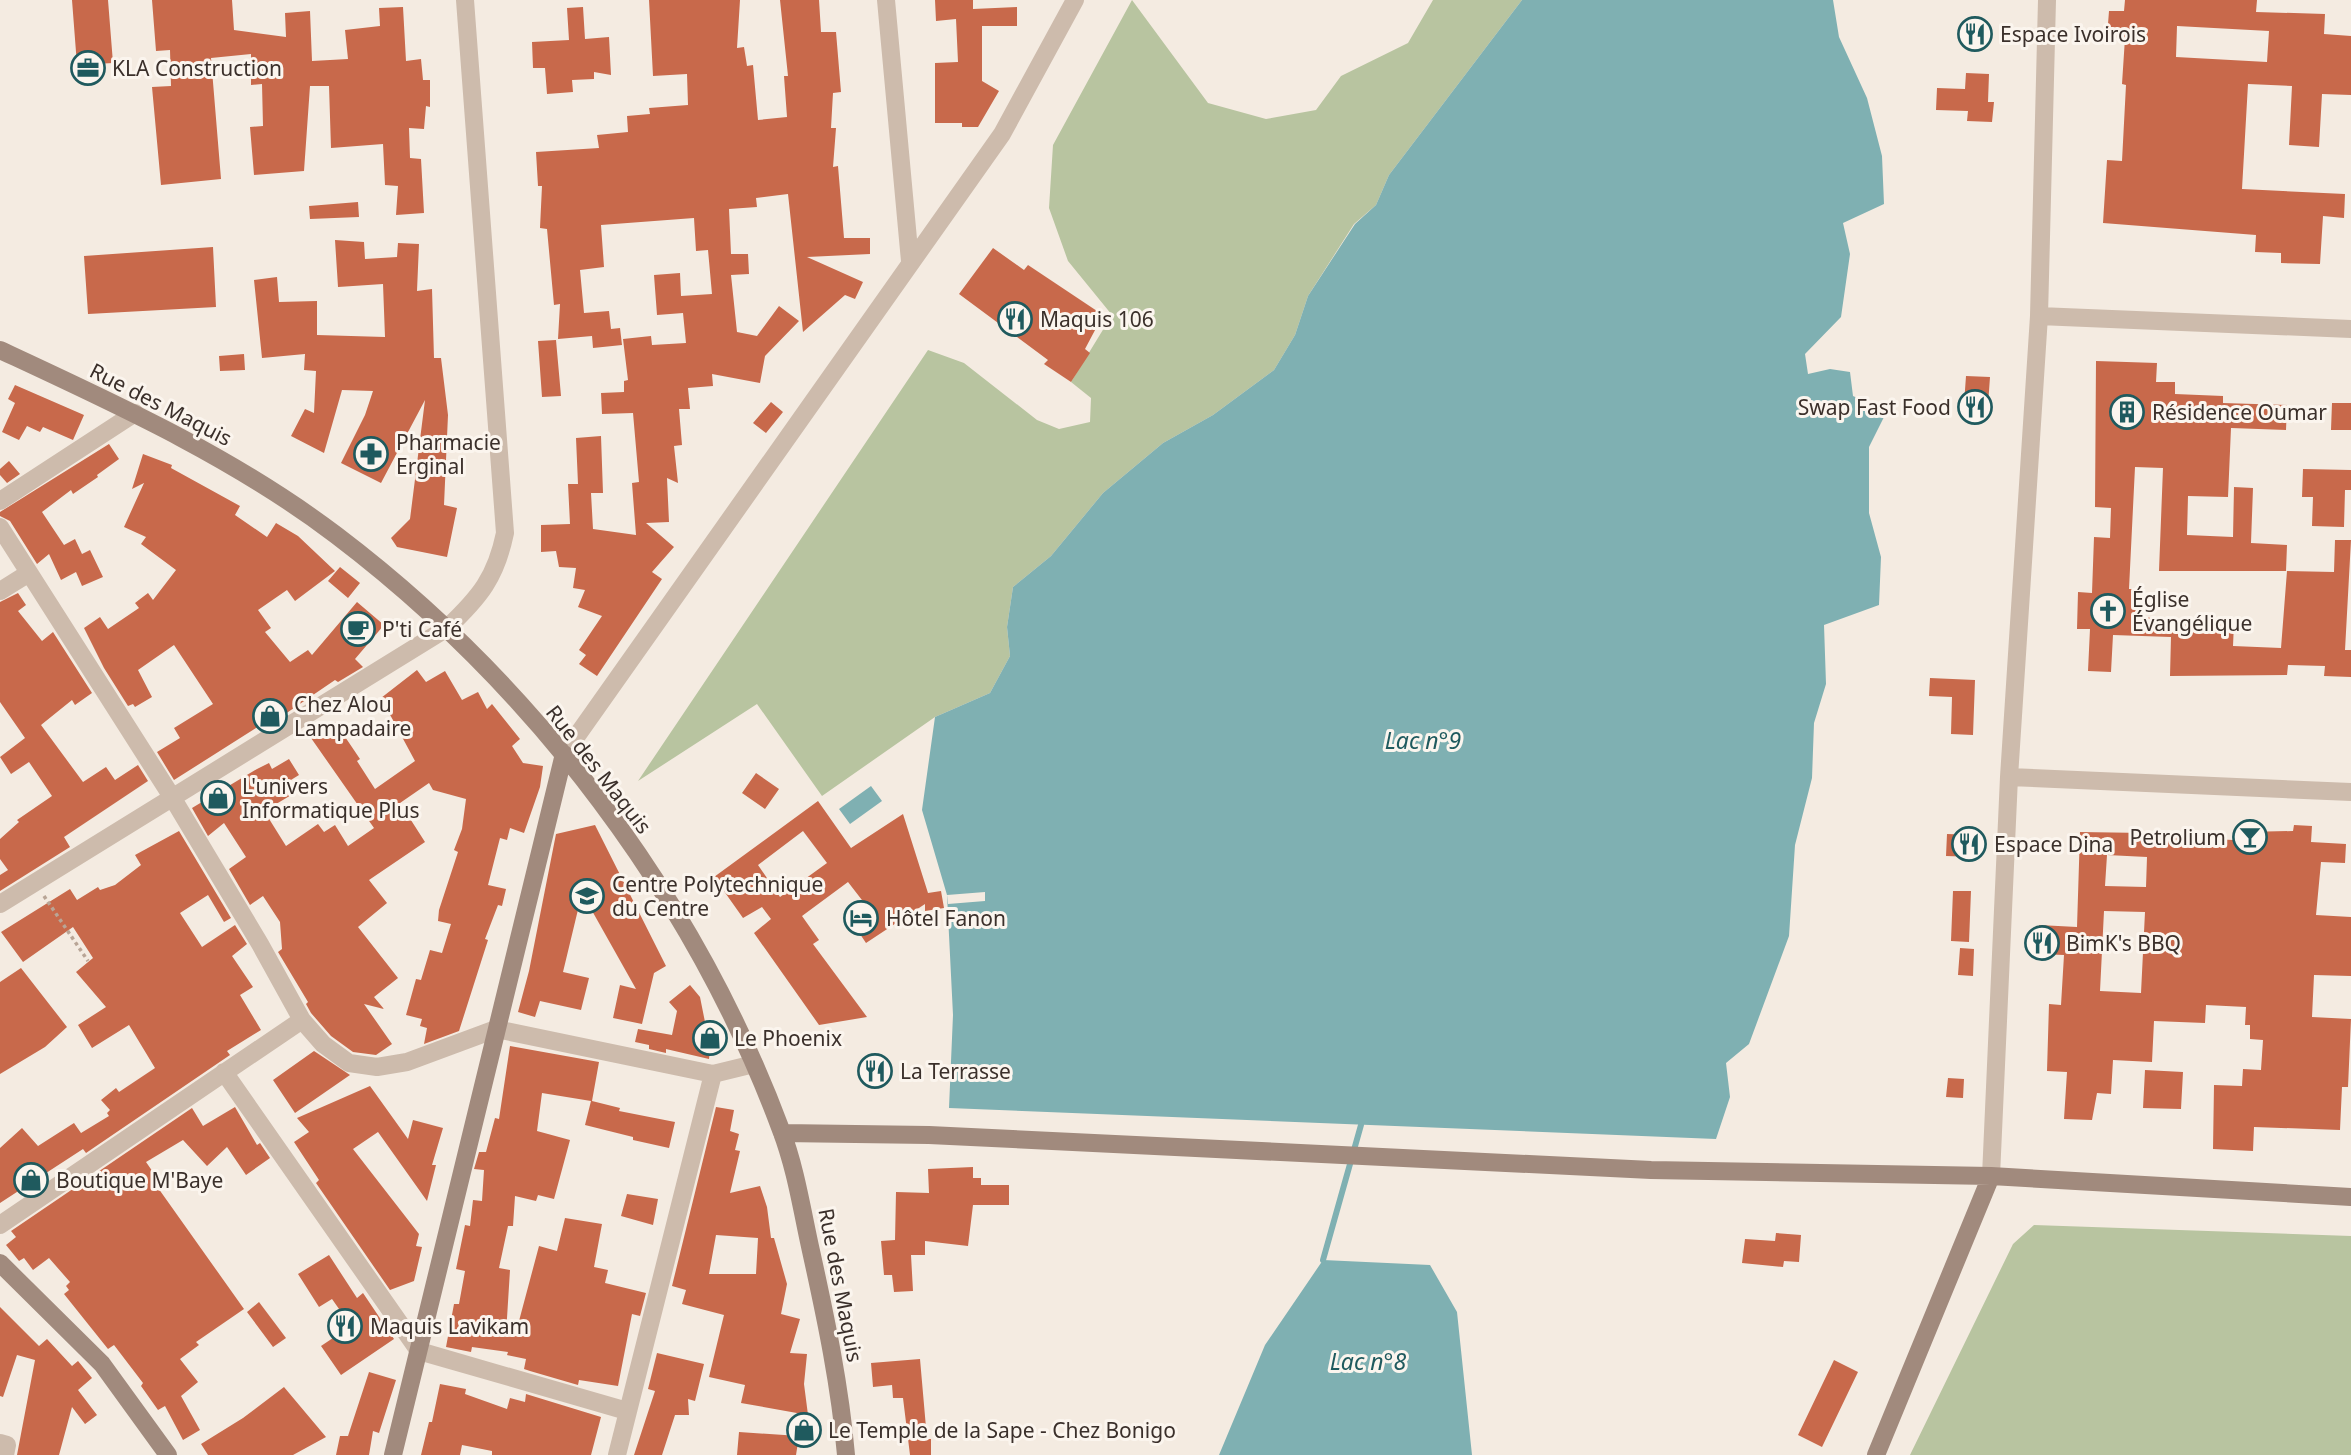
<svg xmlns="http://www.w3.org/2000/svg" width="2351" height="1455" font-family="'Noto Sans',sans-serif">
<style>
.green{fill:#b8c4a0}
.water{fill:#7fb0b2}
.pier{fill:#f4ebe1}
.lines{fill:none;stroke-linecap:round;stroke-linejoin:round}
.stream{stroke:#7fb0b2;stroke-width:6}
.building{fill:#c8694b;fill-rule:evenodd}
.path{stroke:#b9a596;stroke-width:3.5;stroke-dasharray:3.5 3.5;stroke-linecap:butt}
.street{stroke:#cdbbac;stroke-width:18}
.secondary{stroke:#a18a7d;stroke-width:18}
.labels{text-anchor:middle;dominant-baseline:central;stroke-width:6;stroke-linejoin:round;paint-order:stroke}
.poi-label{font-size:21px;fill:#3b302b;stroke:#fbf5ee;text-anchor:start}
.street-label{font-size:21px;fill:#3b302b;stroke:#fbf5ee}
.water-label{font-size:23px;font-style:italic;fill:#1f5a5e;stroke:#fbf5ee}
</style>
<rect width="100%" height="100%" fill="#f4ebe1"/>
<path class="green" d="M1132,0L1208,103L1266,119L1316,110L1341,76L1408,43L1433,0H1522L1389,175L1376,205L1354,224L1308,296L1295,335L1274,370L1213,415L1163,443L1103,493L1051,556L1013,587L1007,627L1010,656L990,693L935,717L822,796L757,704L638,781L928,350L964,363L1037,420L1059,429L1090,422L1091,398L1071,382L1112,315L1068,261L1049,208L1053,145Z
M2034,1225L2351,1236V1455H1910L2013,1244Z"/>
<path class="water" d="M1522,0H1833L1839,37L1867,98L1882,156L1884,204L1843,223L1850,254L1841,317L1805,354L1808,374L1830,369L1850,372L1853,396L1887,411L1869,447V513L1881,557L1879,605L1824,625L1826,684L1814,723L1812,778L1795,845L1789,936L1749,1044L1726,1063L1730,1097L1716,1139L949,1108L953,1015L947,895L922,810L935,717L990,693L1010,656L1007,627L1013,587L1051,556L1103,493L1163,443L1213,415L1274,370L1295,335L1308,296L1355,224L1376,205L1389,175Z
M871,786L882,801L850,824L839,809Z
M1323,1260L1430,1265L1457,1312L1472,1455H1219L1265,1345Z"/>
<path class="pier" d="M985,892V901L948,904L947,895Z"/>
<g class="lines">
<path class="stream" d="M1323,1260L1361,1125"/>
</g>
<path class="building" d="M72,0H108L113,63L77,65Z
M152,0H232L234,30L286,37L285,13L310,11L312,61L348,59L345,30L380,26L379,8L403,7L406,61L421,59L423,80H430V107L426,106L424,129L409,128L410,158L421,159L424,213L396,215L398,186L385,185L383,144L331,148L329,86H310L304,171L254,175L250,127L263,126L262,84L251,85V54L211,58L221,179L161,185L152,87L171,86L170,50L156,51Z
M649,0H740L737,48L744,47L747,66L753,65L758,120L787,117L784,76H788L780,0H819L821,32H836L841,92L833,93L831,128H836L833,167L838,166L844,238H870V254L807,257L863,282L855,299L845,295L803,332L788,194L756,198L757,207L729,209L731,254H748L749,274L731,275L737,332L757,336L779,306L799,321L765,356L760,383L712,374L713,386L688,388L690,409H679L682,445L674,446L678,483L667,478L669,522L646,523L674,547L652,572L662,579L597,676L579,664L586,655L579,650L602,616L578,607L585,590L573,588L576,568L559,567L556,551L541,552V525L570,524L568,484H578L576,438L601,436L603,493H591L593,529L636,535L632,483L639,482L633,413L602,414L601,393L624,392V381L628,380L623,339L651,336L652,345L686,343L683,313L657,315L654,275L680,273L681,296L712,294L708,250L696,251L694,218L601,225L604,267L580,270L584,313L609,311L611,329L620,328L622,345L593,348L592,336L558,339L560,304L554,305L547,229L540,228L542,186H538L536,152L599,148L597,135L628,132L627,116L650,114L649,108L688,105L687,74L653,76Z
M935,0H973V9L1017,7V26H982V81L999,91L978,127H962V123H935V63L958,62L956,19L936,21Z
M2125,0H2257L2256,12L2325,14L2324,34L2351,36V95L2322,94L2319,147L2289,145L2292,86L2248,84L2242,189L2345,194L2344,218L2323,216L2320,264L2281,263V253L2255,252L2256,235L2103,223L2107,160L2122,161L2126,85L2122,84L2125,38L2107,37L2109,11H2124ZM2177,26L2269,31L2267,62L2176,57Z
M583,7L585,39L609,37L611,75L594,72V79L572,80L573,92L547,94L545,68H533L532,42L569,40L567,8Z
M1966,73L1989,74L1988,102H1994L1992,122L1967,121L1968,111L1936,110L1937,88L1965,89Z
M358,202L359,217L310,219L309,206Z
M335,240L364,242L365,259L397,257L398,243L419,244L417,291L432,289L434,358H441L448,415L444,505L457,508L447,557L397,547L391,538L410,519L425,400L381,483L341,463L365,415L373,391L342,390L324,453L291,436L305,409L314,413L316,371L304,370L305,354L262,358L254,280L277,277L279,302L317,301V335L385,337L383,284L338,287Z
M213,247L216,307L88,314L84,256Z
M993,248L1024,270L1028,265L1103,315L1085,349L1090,353L1071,382L1044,364L1048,360L959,294Z
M556,340L561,396L542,397L538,341Z
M244,354L245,370L220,371L219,356Z
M2096,361L2157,363L2156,382H2175V394L2223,396V403L2287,405L2286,430L2231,428L2228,497L2188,496L2187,535L2233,537L2234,487L2253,488L2251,543L2287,545L2286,571H2159L2163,468L2135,467L2129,589H2140L2139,617L2234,623L2233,646L2281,648L2287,571L2334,572L2335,540H2351L2345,650H2351V677L2324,676L2325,666L2288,665L2287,675L2170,676L2171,637L2113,635L2111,672L2088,671L2090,629H2077L2078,592L2092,593L2094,537L2110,538L2111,508L2095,507Z
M1966,376L1990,377L1987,419L1963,418Z
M15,385L84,415L73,440L43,427L40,432L27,426L19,440L2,432L15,403L8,399Z
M771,402L783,412L766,433L753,423Z
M2332,403H2351V430H2331Z
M109,444L119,459L97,475L98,477L73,494L71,490L42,512L64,545L75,539L82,554L90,550L103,577L82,586L76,572L61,580L49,554L37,564L10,521L0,516V512Z
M143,454L172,465L171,468L240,506L235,515L267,537L276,523L298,536L335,571L295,601L287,590L258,610L271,628L265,632L290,662L308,650L312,655L357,602L384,625L355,659L363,667L338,682L335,680L269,725L264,723L174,780L157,752L180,738L174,728L213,704L174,645L138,670L152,697L135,707L133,704L128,706L104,668L84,628L100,617L108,629L139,608L135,603L148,593L153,600L176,570L141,544L146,537L124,527L144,483L132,489Z
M9,461L20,474L7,483L0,475V469Z
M2303,469L2351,470V490H2345L2344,527L2312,526L2313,497H2302Z
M340,567L360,583L348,598L328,581Z
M18,593L26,605L18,611L42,641L53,632L92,693L75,705L72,700L41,725L83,782L106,767L115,780L138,765L148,781L64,837L70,847L0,891V875L8,870L0,859V839L19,822L17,820L52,796L29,762L11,774L0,757L25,738L0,702V602Z
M417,670L426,682L445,671L462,700L478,692L487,709L492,704L520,739L512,746L523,763L543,766L540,787L524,833L510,828L507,840L500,838L488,885L506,889L502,906L498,905L485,939L488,940L459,1031L424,1044L427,1028L420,1026L422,1019L406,1015L416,979L421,980L430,950L442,953L451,924L438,921L439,910L458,852L454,850L462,829L466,799L433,790L429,783L400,803L425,842L369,880L387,903L358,927L398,978L374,997L384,1009L364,1004L392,1044L376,1055L353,1052L331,1036L311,1013L306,1004L308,1002L278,952L282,949L280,922L263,896L250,905L229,869L246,857L224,823L208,836L192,808L257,769L269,763L272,769L289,759L299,775L286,783L293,794L266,810V814L286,846L318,824L324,832L335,825L348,846L374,828L311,738L335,722L360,759L357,761L375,789L415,761L381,698Z
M1930,678L1975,680L1973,735L1951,734L1952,697L1929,696Z
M756,773L779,789L765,809L742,793Z
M818,801L851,848L903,814L928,893L941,891L944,908L925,911V904L866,943L854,925L872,913L848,882L802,916L819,940L813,944L867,1017L819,1025L754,933L771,919L762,907L743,918L714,877ZM803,831L827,863L780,897L758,865Z
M595,825L666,966L654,973L642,1024L613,1018L620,985L636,989L582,893L563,972L589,978L581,1010L540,1001L535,1017L518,1012L529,971L556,834Z
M2294,825L2312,826L2311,842L2346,844L2345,863L2321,862L2316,915L2351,917V976L2314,975L2312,1017L2351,1019L2348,1087H2342L2340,1130L2254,1127L2253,1151L2213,1149L2214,1085L2242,1086L2243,1069L2261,1070L2263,1040L2250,1039V1025H2245L2246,1007L2206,1005L2205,1023L2154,1021L2152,1062L2113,1060L2111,1094L2097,1093L2092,1120L2064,1119L2067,1072L2047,1071L2049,1004L2061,1005L2064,955L2038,954L2039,925L2077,927L2080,832L2145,833V836L2233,840L2244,839V832L2293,831ZM2107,855L2147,857L2146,887L2105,886ZM2104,911L2145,912L2141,993L2100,991Z
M179,831L231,918L224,922L208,895L180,913L202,947L235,925L247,944L232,956L253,987L240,995L261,1030L227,1051L230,1055L86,1153L83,1149L0,1203V1148L22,1128L38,1146L74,1123L81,1133L109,1116L107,1113L110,1110L101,1100L116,1088L119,1092L155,1068L129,1025L92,1048L78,1025L106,1007L76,972L93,958L73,927L23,962L1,932L70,889L77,900L98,887L100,890L115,885L141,865L135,855Z
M1947,834L1976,835L1975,857L1946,856Z
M1953,891H1971L1969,942L1951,941Z
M1960,948L1974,949L1973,976L1958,975Z
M21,968L67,1027L45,1047L0,1074V982Z
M690,985L700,997L705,1022L713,1024L709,1059L666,1049V1053L649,1049V1045L635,1042L638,1029L672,1035L677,1011L669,1002Z
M510,1046L599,1062L592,1101L620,1108L619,1111L675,1122L669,1148L633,1140V1137L585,1125L591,1101L542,1093L537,1131L570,1140L554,1199L538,1195L536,1201L515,1196L513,1226H508L499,1268L510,1270L506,1334L515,1336L539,1246L557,1251L565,1218L602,1224L594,1267L608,1270L605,1283L646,1293L640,1316L632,1314L618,1386L579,1380L578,1385L530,1371L524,1369L526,1359L507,1355L508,1352L472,1347L471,1352L446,1347L454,1304H459L465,1271L456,1269L465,1225L470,1226L473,1200L482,1201L484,1170L474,1169L479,1152H486L495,1118L499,1119Z
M314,1051L350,1075L295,1113L273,1080Z
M2145,1070L2183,1072L2181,1109L2143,1108Z
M1948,1078L1964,1079L1963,1098L1946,1097Z
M370,1086L408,1139L413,1120L443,1128L432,1165H436L427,1201L378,1132L353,1149L419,1234L416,1246L422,1247L414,1281L390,1290L316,1183L319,1180L294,1142L309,1132L297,1118Z
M235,1107L257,1145L260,1143L270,1158L246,1175L227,1147L207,1166L183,1140L146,1162L155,1175L151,1178L244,1309L196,1342L199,1345L180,1359L198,1382L181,1396L200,1430L183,1440L165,1406L158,1410L141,1386L143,1383L114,1345L108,1349L64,1294L69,1290L66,1286L70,1282L49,1258L33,1270L24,1258L19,1261L6,1245L16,1237L11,1231L192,1108L203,1126Z
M716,1107L734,1110L730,1131L739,1134L735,1150L740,1151L730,1193L760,1186L767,1207L771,1238H774L787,1284L781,1314L800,1319L790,1353L807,1354L804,1384L808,1415L741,1403L745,1385L709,1377L724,1315L682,1304L686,1290L672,1286ZM716,1235L758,1238L756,1274H709Z
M973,1167V1178H981V1185H1009V1205H973L968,1246L925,1241V1255H911L913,1291L894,1292L892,1275H884L881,1241L895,1240L896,1192L929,1193L928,1169Z
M627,1194L658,1199L653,1225L621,1216Z
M1776,1233L1801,1235L1799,1262L1784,1261L1783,1267L1742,1263L1745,1239L1775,1241Z
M329,1255L357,1298L363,1293L394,1339L341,1375L321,1346L351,1326L332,1299L319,1307L298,1274Z
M259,1302L286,1338L273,1347L247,1312Z
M0,1307L39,1346L47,1339L72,1366L78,1361L92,1378L78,1390L97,1415L85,1424L72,1407L59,1455H17L35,1360L17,1355L3,1397L0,1396Z
M657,1353L704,1364L695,1401L688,1399L689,1415H675L662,1455H634L655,1391L648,1389Z
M920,1359L927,1439H931V1455H910L903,1398H893L892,1385L873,1387L871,1363Z
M1834,1360L1858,1372L1822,1447L1798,1435Z
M369,1372L396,1380L379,1433L373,1431L369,1455H336L340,1436H348Z
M440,1384L466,1389L465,1394L507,1409L510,1398L525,1402L526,1394L601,1417L591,1455H492V1451L462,1445L460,1455H421L429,1422H432Z
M284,1387L326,1437L293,1455H208L201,1444L243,1418Z
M739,1432L799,1436L796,1455H737Z"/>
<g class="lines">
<path class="path" d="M44,896L88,961"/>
<path class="street" d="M886,0L910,261
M2039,316L2351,329
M0,501L135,413
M0,527L172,797L260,944L302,1020L323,1044L349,1063L377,1067L407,1062L496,1029L713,1074L754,1064
M0,591L29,573
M564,754L1002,134L1075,0
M2009,777L2351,792
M0,904L447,628C480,597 496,577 505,533L465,0
M224,1072L419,1351L627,1411
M1991,1176L2009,777L2039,316L2047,0
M0,1225L302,1020
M0,1443L7,1445L5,1455
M617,1455L713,1074"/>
<path class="secondary" d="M0,350C116,404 233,457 336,535C534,685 694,896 781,1130C796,1169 802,1211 811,1251C826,1319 840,1386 846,1455
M782,1133L929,1135L1651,1170L1991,1176L2351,1197
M0,1263L102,1364L168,1455
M393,1455L564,754
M1876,1455L1991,1176"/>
</g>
<defs>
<g id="restaurant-ring" transform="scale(1.75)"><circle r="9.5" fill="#fbf5ee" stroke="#1f5a5e" stroke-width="1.5"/><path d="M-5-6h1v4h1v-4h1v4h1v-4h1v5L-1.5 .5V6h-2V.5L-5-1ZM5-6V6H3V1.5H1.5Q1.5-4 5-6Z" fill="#1f5a5e"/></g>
<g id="office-ring" transform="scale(1.75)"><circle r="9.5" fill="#fbf5ee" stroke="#1f5a5e" stroke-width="1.5"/><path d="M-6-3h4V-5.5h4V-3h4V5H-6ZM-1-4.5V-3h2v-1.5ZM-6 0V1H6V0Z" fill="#1f5a5e"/></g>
<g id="building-ring" transform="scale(1.75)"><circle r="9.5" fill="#fbf5ee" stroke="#1f5a5e" stroke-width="1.5"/><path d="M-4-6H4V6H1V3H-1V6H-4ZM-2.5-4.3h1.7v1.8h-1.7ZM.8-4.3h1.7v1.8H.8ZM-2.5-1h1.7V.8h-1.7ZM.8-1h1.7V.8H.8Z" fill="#1f5a5e"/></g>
<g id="pharmacy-ring" transform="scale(1.75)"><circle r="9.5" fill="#fbf5ee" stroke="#1f5a5e" stroke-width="1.5"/><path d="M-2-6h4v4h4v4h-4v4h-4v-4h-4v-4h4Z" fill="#1f5a5e"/></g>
<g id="church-ring" transform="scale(1.75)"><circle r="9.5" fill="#fbf5ee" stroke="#1f5a5e" stroke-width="1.5"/><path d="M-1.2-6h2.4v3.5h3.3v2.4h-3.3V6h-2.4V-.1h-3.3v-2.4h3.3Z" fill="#1f5a5e"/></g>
<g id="cafe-ring" transform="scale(1.75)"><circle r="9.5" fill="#fbf5ee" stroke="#1f5a5e" stroke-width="1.5"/><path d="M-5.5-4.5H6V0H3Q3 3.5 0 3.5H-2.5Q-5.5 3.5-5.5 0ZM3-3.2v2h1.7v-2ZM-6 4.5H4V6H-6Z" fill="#1f5a5e"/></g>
<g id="shop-ring" transform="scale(1.75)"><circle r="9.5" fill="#fbf5ee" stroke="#1f5a5e" stroke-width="1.5"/><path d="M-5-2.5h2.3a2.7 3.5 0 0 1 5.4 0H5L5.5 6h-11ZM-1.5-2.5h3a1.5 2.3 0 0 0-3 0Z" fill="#1f5a5e"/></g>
<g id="bar-ring" transform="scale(1.75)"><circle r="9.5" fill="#fbf5ee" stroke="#1f5a5e" stroke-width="1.5"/><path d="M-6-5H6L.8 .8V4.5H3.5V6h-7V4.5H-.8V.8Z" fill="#1f5a5e"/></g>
<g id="school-ring" transform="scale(1.75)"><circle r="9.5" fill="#fbf5ee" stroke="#1f5a5e" stroke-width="1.5"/><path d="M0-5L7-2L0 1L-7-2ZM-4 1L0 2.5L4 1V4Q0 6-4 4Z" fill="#1f5a5e"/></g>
<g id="hotel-ring" transform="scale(1.75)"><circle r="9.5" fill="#fbf5ee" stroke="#1f5a5e" stroke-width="1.5"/><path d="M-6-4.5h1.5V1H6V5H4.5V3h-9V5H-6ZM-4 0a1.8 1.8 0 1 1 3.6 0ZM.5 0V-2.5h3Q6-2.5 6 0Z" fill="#1f5a5e"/></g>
</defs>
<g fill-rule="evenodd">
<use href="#restaurant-ring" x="1975" y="34"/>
<use href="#office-ring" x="88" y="68"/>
<use href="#restaurant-ring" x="1015" y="319"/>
<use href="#restaurant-ring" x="1975" y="407"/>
<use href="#building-ring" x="2127" y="412"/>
<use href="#pharmacy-ring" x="371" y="454"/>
<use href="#church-ring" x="2108" y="611"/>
<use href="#cafe-ring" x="358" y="629"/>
<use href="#shop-ring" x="270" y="716"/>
<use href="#shop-ring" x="218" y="798"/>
<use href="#bar-ring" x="2250" y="837"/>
<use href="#restaurant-ring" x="1969" y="844"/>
<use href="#school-ring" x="587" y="896"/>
<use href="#hotel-ring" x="861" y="918"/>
<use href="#restaurant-ring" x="2042" y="943"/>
<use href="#shop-ring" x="710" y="1038"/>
<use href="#restaurant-ring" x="875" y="1071"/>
<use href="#shop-ring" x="31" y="1180"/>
<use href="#restaurant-ring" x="345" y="1326"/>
<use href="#shop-ring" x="804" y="1430"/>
</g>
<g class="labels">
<g class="poi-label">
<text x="2000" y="34">Espace Ivoirois</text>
<text x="112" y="68">KLA Construction</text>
<text x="1040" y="319">Maquis 106</text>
<text x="1951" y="407" text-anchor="end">Swap Fast Food</text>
<text x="2152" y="412">Résidence Oumar</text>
<text x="396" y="442">Pharmacie<tspan x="396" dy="24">Erginal</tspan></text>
<text x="2132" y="599">Église<tspan x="2132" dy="24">Évangélique</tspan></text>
<text x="382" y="629">P'ti Café</text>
<text x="294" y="704">Chez Alou<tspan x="294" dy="24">Lampadaire</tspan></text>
<text x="242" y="786">L'univers<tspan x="242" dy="24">Informatique Plus</tspan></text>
<text x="2226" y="837" text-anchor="end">Petrolium</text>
<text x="1994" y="844">Espace Dina</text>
<text x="612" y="884">Centre Polytechnique<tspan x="612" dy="24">du Centre</tspan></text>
<text x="886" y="918">Hôtel Fanon</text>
<text x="2066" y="943">BimK's BBQ</text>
<text x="734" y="1038">Le Phoenix</text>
<text x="900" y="1071">La Terrasse</text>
<text x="56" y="1180">Boutique M'Baye</text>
<text x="370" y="1326">Maquis Lavikam</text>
<text x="828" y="1430">Le Temple de la Sape - Chez Bonigo</text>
</g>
<g class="street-label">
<text transform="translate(161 404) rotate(27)">Rue des Maquis</text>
<text transform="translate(599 769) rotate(52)">Rue des Maquis</text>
<text transform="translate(841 1285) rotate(79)">Rue des Maquis</text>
</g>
<g class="water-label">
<text x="1423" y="740">Lac n°9</text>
<text x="1368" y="1361">Lac n°8</text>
</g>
</g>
</svg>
